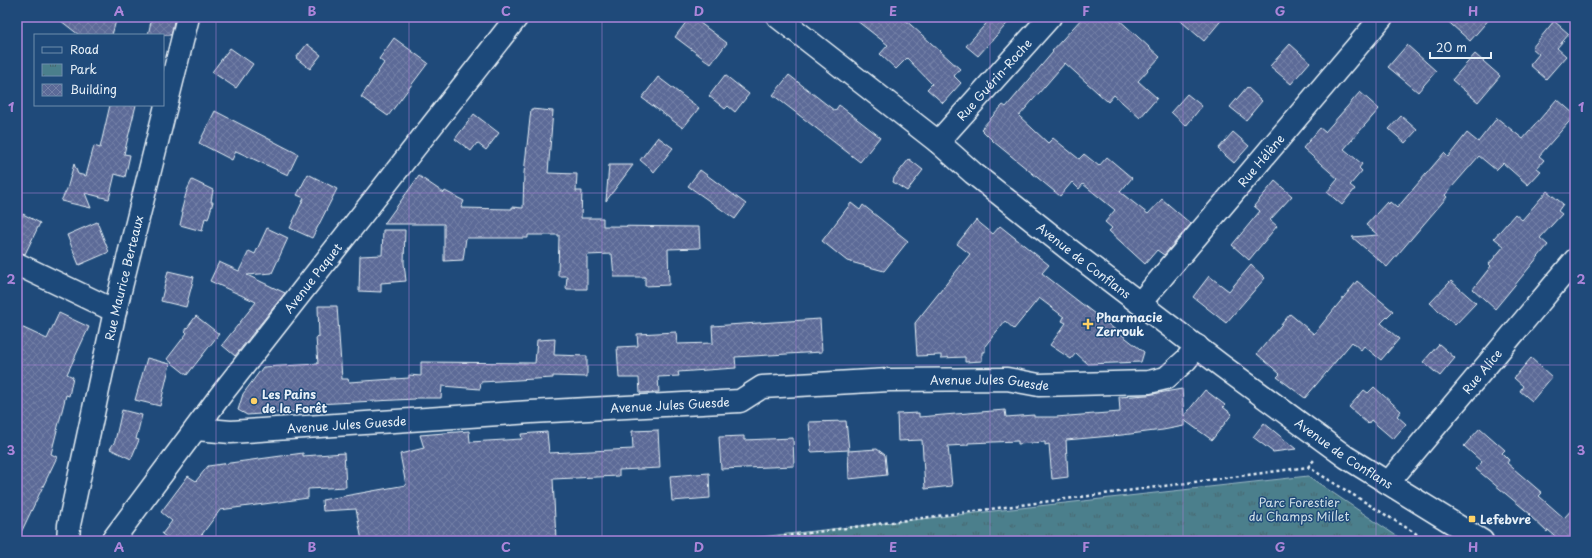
<svg xmlns="http://www.w3.org/2000/svg" width="1592" height="558" font-family="'Playpen Sans',sans-serif">
<style>
.park{fill:url(#park-tufts);stroke:#9ab8c2}
.building{fill:url(#building-cross-hatch);stroke:#e8f1f8}
.lines{fill:none;stroke-linecap:round;stroke-linejoin:round}
.street-casing{stroke:#e8f1f8;stroke-width:25}
.secondary-casing{stroke:#e8f1f8;stroke-width:25}
.path{stroke:#e8f1f8;stroke-width:2.5;stroke-dasharray:3 3;stroke-linecap:butt}
.street{stroke:#1f4a7a;stroke-width:22}
.secondary{stroke:#1f4a7a;stroke-width:22}
.grid{fill:none;stroke:#ac85d9;stroke-width:1;stroke-opacity:0.55}
.poi-dot{fill:#ffd166;stroke:#1f4a7a;stroke-width:1.5}
.labels{text-anchor:middle;dominant-baseline:central;stroke-width:3;stroke-linejoin:round;paint-order:stroke}
.street-label{font-size:12px;fill:#e8f1f8;stroke:#1f4a7a}
.poi-label{font-size:12px;font-weight:bold;fill:#e8f1f8;stroke:#1f4a7a;text-anchor:start}
.park-label{font-size:12px;fill:#d0e0e8;stroke:#1f4a7a}
.neatline{fill:none;stroke:#ac85d9;stroke-width:1.5}
.grid-label{font-size:13px;text-anchor:middle;font-weight:bold;fill:#ac85d9}
</style>
<defs>
<pattern id="park-tufts" width="24" height="20" patternUnits="userSpaceOnUse"><rect width="24" height="20" fill="#4b7f8c"/><path d="M3 7l-1-3M5 7V3M7 7l1-3M15 17l-1-3M17 17v-4M19 17l1-3" fill="none" stroke="#49666e"/></pattern>
<pattern id="building-cross-hatch" width="8" height="8" patternUnits="userSpaceOnUse"><rect width="8" height="8" fill="#5c6a97"/><path d="M0 0l8 8M0 8l8-8" fill="none" stroke="#7380a6"/></pattern>
</defs>
<rect width="100%" height="100%" fill="#1f4a7a"/>
<filter id="ink" filterUnits="userSpaceOnUse"><feTurbulence type="fractalNoise" baseFrequency=".025" numOctaves="2"/><feDisplacementMap in="SourceGraphic" scale="8" xChannelSelector="R" yChannelSelector="G"/><feConvolveMatrix kernelMatrix="1 2 1 2 8 2 1 2 1" color-interpolation-filters="sRGB"/></filter>
<g filter="url(#ink)">
<path class="park" d="M1308,476L1404,541H724Z"/>
<path class="building" d="M56,17H117L112,35H79Z
M152,17H175L171,35H148Z
M690,17H692L727,43L711,64L675,37Z
M852,17H902L960,69L954,76L961,83L943,103L927,89L932,84L907,58L896,69L880,54L888,45Z
M992,17H1013L978,56L966,46Z
M1083,17H1116L1160,57L1138,81L1157,98L1140,118L1114,95L1108,102L1065,63L1019,116L1048,143L1053,138L1079,159L1084,154L1099,166L1107,157L1132,178L1120,192L1148,214L1162,199L1191,224L1164,255L1157,250L1145,264L1109,231L1112,228L1105,222L1115,210L1083,184L1079,189L1072,182L1060,196L994,142L981,129L1003,105L1006,107L1053,52L1052,51Z
M1176,17H1224L1204,41Z
M1443,17H1491L1470,41Z
M1554,21L1569,34L1557,48L1566,56L1546,79L1530,65L1539,54L1532,48Z
M394,38L428,63L388,116L361,97L384,63L379,59Z
M307,44L321,55L310,69L296,58Z
M1290,44L1310,62L1291,84L1270,66Z
M1407,45L1436,71L1418,92L1388,67Z
M230,48L253,64L236,88L212,72Z
M1475,54L1500,76L1478,102L1452,80Z
M725,75L749,94L735,112L728,106L725,109L709,96Z
M789,75L835,111L839,105L880,137L860,162L773,95Z
M658,77L699,108L683,128L642,98Z
M1247,87L1262,101L1246,120L1230,107Z
M1360,92L1379,109L1344,149L1362,164L1359,168L1362,171L1350,185L1355,189L1342,205L1327,192L1338,179L1303,148L1320,128L1325,132Z
M1187,94L1202,106L1186,126L1171,112Z
M1557,99L1575,115L1539,156L1544,160L1537,168L1541,171L1528,185L1503,163L1496,170L1479,156L1445,195L1447,197L1387,267L1352,237L1378,235L1366,225L1387,202L1389,204L1390,202L1397,208L1444,153L1448,157L1467,133L1478,142L1497,118L1523,139Z
M110,105H136L124,154L130,155L125,177L115,174L109,199L85,193L91,208L61,201L67,189L74,164L78,174L86,176L94,146L100,148Z
M531,109L553,111L548,173L577,174L576,191H582L581,218H603V226L699,227L700,248L668,249L669,285L645,286V277H614L612,254L587,255V289H566L567,276H558L559,235H528V238H466L463,260L444,261V224H384L419,176L444,193L445,191L464,201L461,208L512,209V207L523,208L524,173Z
M215,111L298,154L288,175L236,151L232,160L199,143Z
M474,114L499,133L486,150L477,143L471,151L455,139Z
M1401,116L1417,130L1405,143L1389,129Z
M1233,132L1249,146L1234,163L1218,149Z
M658,137L673,148L654,172L640,160Z
M909,159L923,170L907,191L893,182L894,178Z
M609,165H633L606,201Z
M700,170L746,204L735,219L688,186Z
M308,174L337,189L312,238L290,228L304,198L297,195Z
M192,180L213,190L211,202H213L208,219L205,218L202,231L180,225L183,212H181L187,190Z
M1275,181L1292,196L1270,220L1277,226L1249,260L1232,245L1260,211L1254,206Z
M1547,191L1563,204L1558,211L1562,214L1540,238L1548,245L1495,309L1473,289L1491,266L1489,264L1504,246L1494,238L1515,214L1522,220Z
M851,203L860,210L863,205L908,241L884,271L847,261L822,241Z
M23,214L40,223L25,254L17,252V227Z
M976,220L993,234L1000,226L1049,265L1042,273L1144,352L1141,362L1088,364L1076,353L1071,359L1050,345L1066,323L1062,321L1064,317L1039,298L1014,329L1005,321L985,346V352H982V361L965,362V357L941,358V355L917,356L915,323L970,254L957,244Z
M97,222L109,252L79,265L67,235Z
M267,228L288,238L272,273L247,275L285,293L235,356L222,345L256,302L210,281L219,262L239,271L249,251L255,254Z
M383,230H405L404,263L406,281L381,283V292L359,291L360,256L382,255Z
M1251,265L1265,278L1226,323L1193,297L1209,276L1229,291Z
M168,271L194,277L186,307L161,301Z
M1357,281L1393,311L1381,323L1399,339L1381,360L1364,346L1361,350L1352,342L1305,398L1277,377L1280,374L1257,354L1290,314L1314,334Z
M1451,281L1476,303L1455,325L1430,303Z
M318,306H337L342,379H348L349,382L409,378V375L421,376V362L535,363L537,340L555,339L554,355L587,356V377L553,376V378L481,382L480,389L442,386L441,398H416L415,399L316,404V410L247,415L238,410L243,394L263,367L318,364L316,338L319,337Z
M59,313L89,327L67,374L73,377L69,396L66,395L51,454L57,457L17,541V325L47,339Z
M196,316L219,334L187,375L167,359L187,333L185,331Z
M820,319L822,352L735,357L736,368L678,372L679,376L658,377L659,392L640,393L639,378H619L617,347L638,346L637,334L676,332L677,344L713,343L712,326Z
M1439,344L1455,358L1440,376L1423,362Z
M147,358L170,364L160,406L135,400Z
M1531,358L1552,377L1532,401L1520,391L1523,386L1514,378Z
M1374,387L1401,411L1397,416L1406,424L1393,439L1371,420L1368,424L1349,407L1364,390L1368,393Z
M1182,389L1184,416L1205,390L1225,405L1223,407L1232,414L1212,440L1184,420V426L1163,430L1122,435L1066,440L1068,477L1052,479L1049,444L1045,445V442L1018,444V441L968,443V445L948,446L952,486L925,489L922,440L898,441L897,414L919,413V417L1005,410L1006,417L1034,415V417H1056L1120,412L1119,397L1147,395Z
M122,410L142,415L136,439L139,440L131,459L110,449L115,441Z
M846,421L849,450L811,452L809,422Z
M1264,423L1296,449L1273,452L1253,437Z
M1480,428L1505,450L1502,453L1509,460L1507,463L1542,493L1539,496L1564,518L1575,506V541H1561L1548,530L1547,532L1529,515L1530,514L1476,469L1482,462L1464,446Z
M658,430L660,468L619,470V476L553,479L556,540L362,541L356,509L323,511L322,500L406,485L400,454L424,448L420,435L469,431L470,442L522,439L521,434L547,432L549,453L633,449L632,431Z
M744,436V440L793,438L794,466L721,469L719,437Z
M877,449L885,455L887,475L849,479L848,451Z
M303,453V456L344,453L346,487L308,489V498L220,510L197,541H171L162,534L172,521L161,512L188,476L196,481L208,466Z
M709,473L710,498L672,501L670,476Z"/>
<g class="lines">
<g class="street-casing">
<g id="street">
<path id="s1" d="M938,142L1050,17"/>
<path d="M17,264L115,311"/>
<path id="s2" d="M1140,303L1382,17"/>
<path id="s3" d="M1388,483L1575,260"/>
<path id="s4" d="M68,541L69,525L115,311L188,17"/>
</g>
</g>
<g class="secondary-casing">
<g id="secondary">
<path id="s5" d="M778,17L938,142L973,173L1071,251L1222,366L1346,457L1482,541"/>
<path id="s6" d="M196,429L231,432L531,412L740,401L762,387L889,380L1007,379L1039,385L1149,382L1166,378L1186,360L1197,346"/>
<path id="s7" d="M112,541L220,396L517,17"/>
</g>
</g>
<path class="path" d="M1308,467L1314,460
M748,541L1308,467L1428,541"/>
<use href="#street" class="street"/>
<use href="#secondary" class="secondary"/>
</g>
</g>
<path class="grid" d="M216,17V541M409,17V541M602,17V541M796,17V541M990,17V541M1183,17V541M1376,17V541M17,193H1575M17,365H1575"/>
<g class="poi-dot">
<path d="M1086 318h4v4h4v4h-4v4h-4v-4h-4v-4h4z"/>
<circle cx="254" cy="401" r="4"/>
<rect x="1468" y="515" width="8" height="8" rx="2"/>
</g>
<g class="labels">
<g class="street-label">
<text stroke="none"><textPath href="#s1" startOffset="84">Rue Guérin-Roche</textPath></text>
<text stroke="none"><textPath href="#s2" startOffset="187">Rue Hélène</textPath></text>
<text stroke="none"><textPath href="#s5" startOffset="391">Avenue de Conflans</textPath></text>
<text stroke="none"><textPath href="#s4" startOffset="269">Rue Maurice Berteaux</textPath></text>
<text stroke="none"><textPath href="#s7" startOffset="331">Avenue Paquet</textPath></text>
<text stroke="none"><textPath href="#s3" startOffset="146">Rue Alice</textPath></text>
<text stroke="none"><textPath href="#s6" startOffset="799">Avenue Jules Guesde</textPath></text>
<text stroke="none"><textPath href="#s6" startOffset="475">Avenue Jules Guesde</textPath></text>
<text stroke="none"><textPath href="#s6" startOffset="151">Avenue Jules Guesde</textPath></text>
<text stroke="none"><textPath href="#s5" startOffset="715">Avenue de Conflans</textPath></text>
</g>
<g class="poi-label">
<text x="1096" y="317">Pharmacie<tspan x="1096" dy="14">Zerrouk</tspan></text>
<text x="262" y="394">Les Pains<tspan x="262" dy="14">de la Forêt</tspan></text>
<text x="1480" y="519">Lefebvre</text>
</g>
<g class="park-label">
<text x="1299" y="502">Parc Forestier<tspan x="1299" dy="14">du Champs Millet</tspan></text>
</g>
</g>
<rect width="1592" height="558" fill="none" stroke="#1f4a7a" stroke-width="44"/>
<rect x="34" y="34" width="130" height="72" fill="#1f4a7a" stroke="#6f8dac"/>
<rect x="42" y="47" width="20" height="6" fill="#1f4a7a" stroke="#6f8dac"/>
<text x="70" y="54" font-size="12" fill="#e8f1f8">Road</text>
<rect x="42" y="64" width="20" height="12" fill="url(#park-tufts)" stroke="#6f8dac"/>
<text x="70" y="74" font-size="12" fill="#e8f1f8">Park</text>
<rect x="42" y="84" width="20" height="12" fill="url(#building-cross-hatch)" stroke="#6f8dac"/>
<text x="70" y="94" font-size="12" fill="#e8f1f8">Building</text>
<path d="M1430 52v6h61v-6" fill="none" stroke="#e8f1f8" stroke-width="2"/>
<text x="1436" y="52" font-size="12" fill="#e8f1f8" stroke="#1f4a7a" stroke-width="3" paint-order="stroke">20 m</text>
<rect x="22" y="22" width="1548" height="514" class="neatline"/>
<g class="grid-label">
<text x="119" y="16">A</text>
<text x="312" y="16">B</text>
<text x="506" y="16">C</text>
<text x="699" y="16">D</text>
<text x="893" y="16">E</text>
<text x="1086" y="16">F</text>
<text x="1280" y="16">G</text>
<text x="1473" y="16">H</text>
<text x="11" y="112">1</text>
<text x="1581" y="112">1</text>
<text x="11" y="284">2</text>
<text x="1581" y="284">2</text>
<text x="11" y="455">3</text>
<text x="1581" y="455">3</text>
<text x="119" y="552">A</text>
<text x="312" y="552">B</text>
<text x="506" y="552">C</text>
<text x="699" y="552">D</text>
<text x="893" y="552">E</text>
<text x="1086" y="552">F</text>
<text x="1280" y="552">G</text>
<text x="1473" y="552">H</text>
</g>
</svg>
